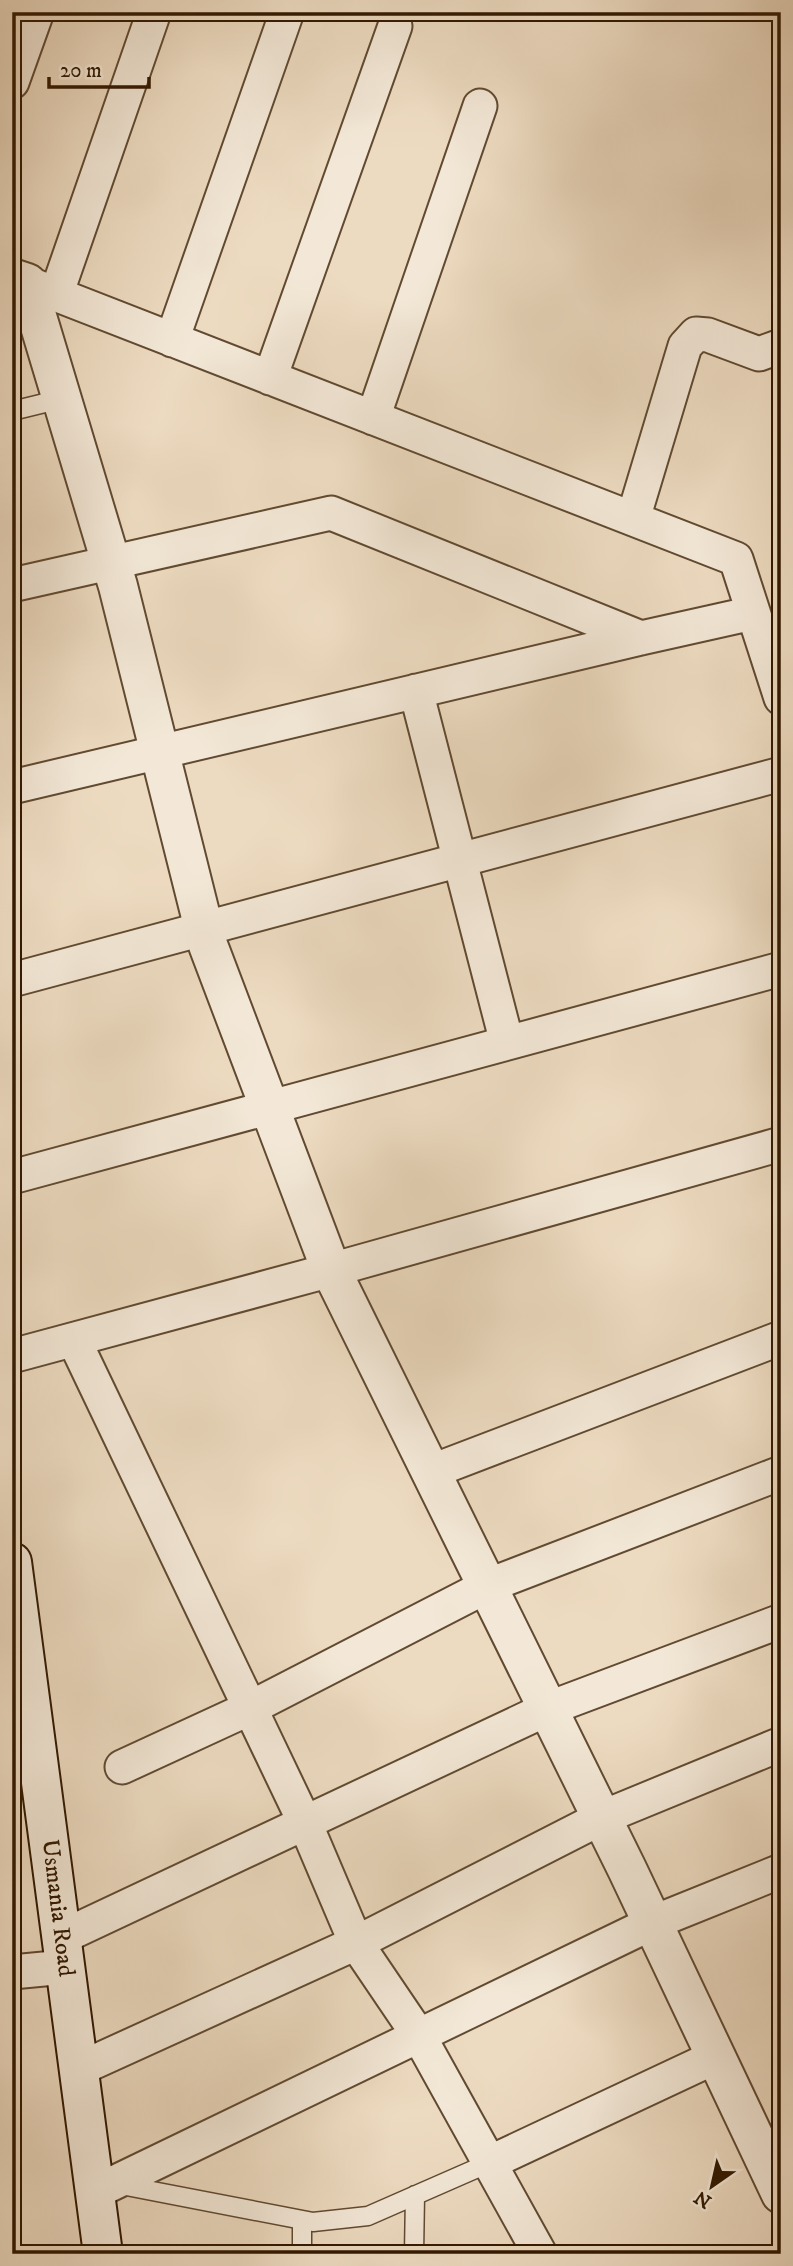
<svg xmlns="http://www.w3.org/2000/svg" width="793" height="2266" font-family="'IM FELL DW Pica',serif">
<style>
.lines{fill:none;stroke-linecap:round;stroke-linejoin:round}
.service-casing{stroke:#614a31;stroke-width:21}
.minor-casing{stroke:#614a31;stroke-width:37}
.tertiary-casing{stroke:#614a31;stroke-width:42}
.secondary-casing{stroke:#321901;stroke-width:42}
.service{stroke:#f3e8d7;stroke-width:18}
.minor{stroke:#f3e8d7;stroke-width:33}
.tertiary{stroke:#f3e8d7;stroke-width:38}
.secondary{stroke:#f3e8d7;stroke-width:38}
.labels{text-anchor:middle;dominant-baseline:central;stroke-width:5;stroke-linejoin:round;paint-order:stroke}
.street-label{font-size:24px;fill:#321901;stroke:#f3e8d7}
</style>
<rect width="100%" height="100%" fill="#eddbc1"/>
<filter id="stains"><feTurbulence type="fractalNoise" baseFrequency=".00286" numOctaves="4"/><feColorMatrix values="0 0 0 0 .2 0 0 0 0 .09 0 0 0 0 .02 0 0 0 .5 -.17"/></filter>
<radialGradient id="worn" r=".72"><stop offset=".6" stop-color="#630" stop-opacity="0"/><stop offset="1" stop-color="#630" stop-opacity=".3"/></radialGradient>
<g class="lines">
<g class="service-casing">
<path id="service" d="M12,411L61,399
M116,2184L313,2222L368,2216L489,2163
M302,2254V2220
M414,2254L415,2195"/>
</g>
<g class="minor-casing">
<path id="minor" d="M12,82L37,12
M27,283L736,559L781,698
M56,295L154,12
M172,340L287,12
M270,378L395,26
M373,418L480,106
M633,519L685,346L696,334L708,335L759,354L781,346
M12,585L331,513L641,638
M416,691L507,1043
M12,787L641,638L753,613
M12,980L781,774
M12,1177L781,969
M74,1340L305,1823L356,1943L419,2036L540,2254
M12,1356L331,1270L781,1144
M430,1472L781,1338
M122,1767L250,1708L487,1586L781,1473
M62,1937L547,1709L781,1621
M12,1972L65,1967
M79,2069L356,1943L601,1818L781,1744
M489,2163L715,2057
M95,2192L652,1923L781,1871"/>
</g>
<g class="tertiary-casing">
<path id="tertiary" d="M12,278L27,283L118,586L208,945L331,1270L627,1869L781,2194"/>
</g>
<g class="secondary-casing">
<path id="secondary" d="M12,1562L103,2254"/>
</g>
<use href="#service" class="service"/>
<use href="#minor" class="minor"/>
<use href="#tertiary" class="tertiary"/>
<use href="#secondary" class="secondary"/>
</g>
<g class="labels">
<g class="street-label">
<text transform="translate(58 1908) rotate(83)">Usmania Road</text>
</g>
</g>
<rect width="793" height="2266" fill="none" stroke="#eddbc1" stroke-width="42"/>
<rect x="14" y="14" width="765" height="2238" fill="none" stroke="#321901" stroke-width="3.5"/>
<rect x="21" y="21" width="751" height="2224" fill="none" stroke="#321901" stroke-width="2"/>
<g transform="translate(712 2186) rotate(214)" stroke="#f3e8d7" stroke-width="5" paint-order="stroke">
<path d="M0-5L12 26L0 18L-12 26Z" fill="#321901"/>
<text y="-10" font-size="19" font-weight="bold" text-anchor="middle" fill="#321901">N</text>
</g>
<path d="M49 77v10h100v-10" fill="none" stroke="#321901" stroke-width="3.5"/>
<text x="60" y="77" font-size="21" fill="#321901" stroke="#f3e8d7" stroke-width="5" paint-order="stroke">20 m</text>
<rect width="100%" height="100%" filter="url(#stains)"/>
<rect width="100%" height="100%" fill="url(#worn)"/>
</svg>
